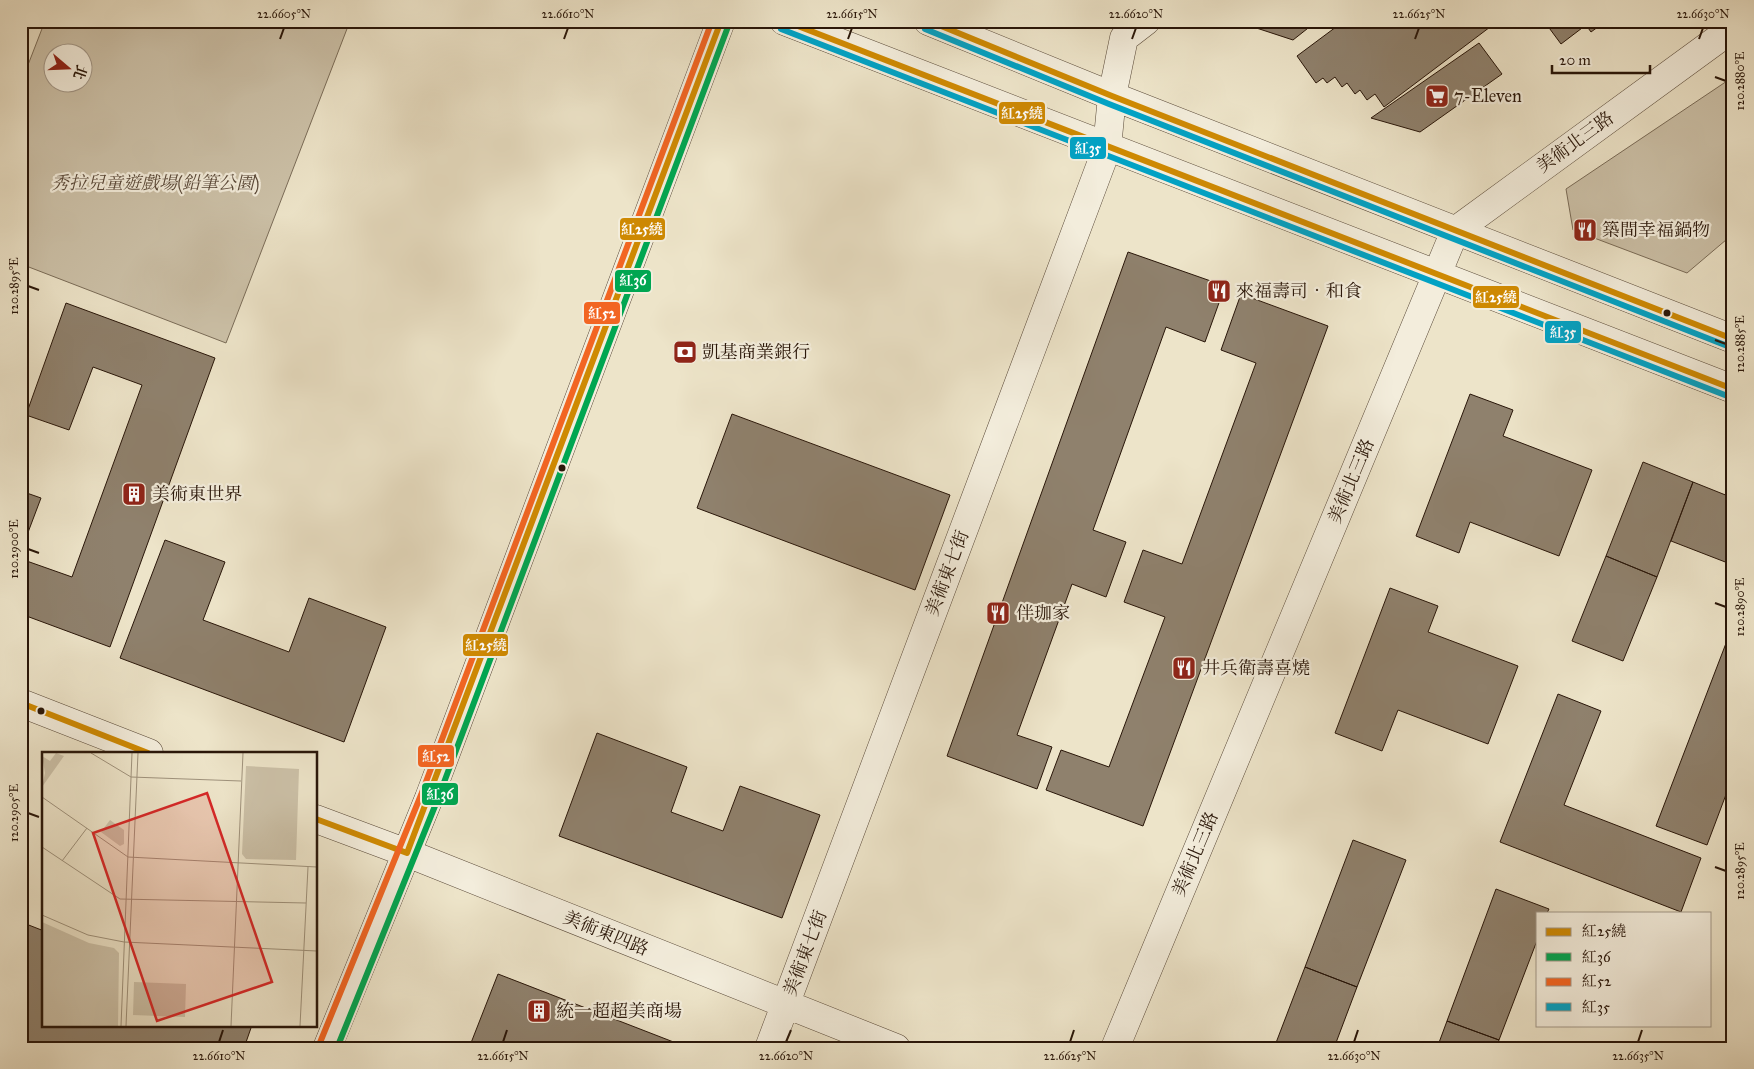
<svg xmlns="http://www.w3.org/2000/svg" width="1754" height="1069" font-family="'IM FELL Great Primer','Noto Serif TC',serif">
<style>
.green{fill:#ccc1a8;stroke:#7a6c58;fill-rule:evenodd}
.building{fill:#8f816d;stroke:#291609}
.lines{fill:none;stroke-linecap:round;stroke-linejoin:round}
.minor-casing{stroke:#5a4a39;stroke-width:29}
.minor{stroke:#f3eddc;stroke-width:28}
.bus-1-casing{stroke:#f3eddc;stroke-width:10}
.bus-2-casing{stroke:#f3eddc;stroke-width:10}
.bus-3-casing{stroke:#f3eddc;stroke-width:10}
.bus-4-casing{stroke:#f3eddc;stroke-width:10}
.bus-1{stroke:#ce8902;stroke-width:6}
.bus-2{stroke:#00a651;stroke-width:6}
.bus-3{stroke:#f26522;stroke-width:6}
.bus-4{stroke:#02a2c4;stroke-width:6}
.ticks{fill:none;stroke:#291609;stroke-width:2}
.bus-dot{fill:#291609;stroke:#f3eddc;stroke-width:2}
.labels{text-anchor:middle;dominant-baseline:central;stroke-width:4.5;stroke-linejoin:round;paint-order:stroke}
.poi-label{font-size:18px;fill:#291609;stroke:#f3eddc;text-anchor:start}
.street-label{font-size:18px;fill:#291609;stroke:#f3eddc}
.park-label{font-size:18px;font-style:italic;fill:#5a4939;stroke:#f3eddc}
.inset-road{fill:none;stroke:#9f927c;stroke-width:1}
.view{fill:#d62828;fill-opacity:0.15;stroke:#d62828;stroke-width:2.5}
.inset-edge{fill:none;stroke:#291609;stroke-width:2.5}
.line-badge{stroke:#f3eddc;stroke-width:2}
.badge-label{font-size:14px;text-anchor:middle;font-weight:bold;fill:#fff}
.neatline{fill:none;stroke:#291609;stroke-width:2}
.ticks-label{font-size:12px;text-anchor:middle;fill:#291609}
</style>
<rect width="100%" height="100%" fill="#ede4c9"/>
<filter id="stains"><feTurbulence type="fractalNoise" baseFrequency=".004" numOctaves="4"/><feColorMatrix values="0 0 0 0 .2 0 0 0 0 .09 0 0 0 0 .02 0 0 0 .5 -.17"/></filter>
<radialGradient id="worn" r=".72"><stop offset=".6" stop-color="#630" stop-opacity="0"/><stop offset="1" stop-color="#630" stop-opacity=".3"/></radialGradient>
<path class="green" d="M45,21H350L226,343L21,264V83ZM52,52H82V82H52Z
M1733,77V234L1687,273L1573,230L1566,189Z"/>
<path class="building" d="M1235,21H1317L1293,40Z
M1344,21H1498L1384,107L1375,94L1367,100L1360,90L1355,94L1347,83L1342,87L1335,77L1327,83L1323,78L1316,83L1297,56Z
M1544,21H1606L1591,32L1586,25L1561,44Z
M1479,43L1502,74L1420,132L1371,118Z
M1128,252L1225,286L1205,342L1166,327L1093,530L1126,542L1106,597L1072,584L1017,735L1052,747L1037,789L947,756Z
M1241,294L1328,326L1143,826L1046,790L1061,750L1109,767L1165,617L1124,602L1143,550L1182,564L1256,363L1221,350Z
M66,303L215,358L110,647L21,614V559L72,577L142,385L93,367L69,430L26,415Z
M1470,394L1513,410L1503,436L1592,470L1559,556L1470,522L1459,553L1416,536Z
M732,414L950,495L915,590L697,508Z
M1643,462L1693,482L1657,577L1606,556Z
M1693,482L1733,498V565L1671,541Z
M21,491L41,498L21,551Z
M165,540L225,562L203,620L289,652L309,598L386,627L344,742L120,658Z
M1606,556L1657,577L1623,661L1572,641Z
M1390,588L1438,606L1428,632L1518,666L1488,744L1398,710L1382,751L1335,733Z
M1733,625V776L1707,845L1656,826Z
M1558,694L1601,711L1564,805L1701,858L1681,912L1500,842Z
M597,733L687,767L671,812L723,831L740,786L820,815L782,918L559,836Z
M1353,840L1406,860L1357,987L1305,967Z
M1496,889L1549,909L1547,913H1538V938L1499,1040L1447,1021Z
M21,922L44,931V1025H252L244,1048H21Z
M1305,967L1357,987L1334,1048H1274Z
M498,974L689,1048H469Z
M1447,1021L1499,1040L1496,1048H1437Z"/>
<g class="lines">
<g class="minor-casing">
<path id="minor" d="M784,21L1733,389
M928,21L1112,96L1733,339
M21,703L149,753
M316,819L407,853L896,1048
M327,1048L429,798L721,21
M769,1048L1107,148L1112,96L1124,38L1146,21
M1115,1048L1455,231L1733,28"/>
</g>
<use href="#minor" class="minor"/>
<g class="bus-1-casing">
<path id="bus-1" d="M785,21L1733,389
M929,21L1112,96L1733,339
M21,703L148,753
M316,819L407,853
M407,853L721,21"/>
</g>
<g class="bus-2-casing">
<path id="bus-2" d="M337,1048L437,801L729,24"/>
</g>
<g class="bus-3-casing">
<path id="bus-3" d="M319,1045L421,795L712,21"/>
</g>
<g class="bus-4-casing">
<path id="bus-4" d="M781,29L1730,397
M925,29L1109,104L1730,347"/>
</g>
<use href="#bus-1" class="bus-1"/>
<use href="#bus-2" class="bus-2"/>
<use href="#bus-3" class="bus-3"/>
<use href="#bus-4" class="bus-4"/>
</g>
<path class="ticks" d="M280,39L284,28M564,39L568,28M848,39L852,28M1132,39L1136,28M1415,39L1419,28M1699,39L1703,28M1715,77L1726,81M28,286L39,290M1715,340L1726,344M28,549L39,553M1715,603L1726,607M28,813L39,817M1715,867L1726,871M219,1042L223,1030M503,1042L507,1030M786,1042L791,1030M1070,1042L1074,1030M1354,1042L1358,1030M1638,1042L1642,1030"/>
<defs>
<g id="supermarket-square" transform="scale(1.25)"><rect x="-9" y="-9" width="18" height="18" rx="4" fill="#8f2418" stroke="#f3eddc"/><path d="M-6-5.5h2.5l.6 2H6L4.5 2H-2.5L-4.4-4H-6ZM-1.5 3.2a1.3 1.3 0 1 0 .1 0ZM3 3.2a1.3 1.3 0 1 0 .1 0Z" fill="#fff"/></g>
<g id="restaurant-square" transform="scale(1.25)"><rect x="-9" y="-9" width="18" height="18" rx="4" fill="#8f2418" stroke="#f3eddc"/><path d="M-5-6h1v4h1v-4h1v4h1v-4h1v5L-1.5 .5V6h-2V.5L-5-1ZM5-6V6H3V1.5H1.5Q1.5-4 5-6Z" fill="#fff"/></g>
<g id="bank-square" transform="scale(1.25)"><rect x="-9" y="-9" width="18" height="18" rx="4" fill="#8f2418" stroke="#f3eddc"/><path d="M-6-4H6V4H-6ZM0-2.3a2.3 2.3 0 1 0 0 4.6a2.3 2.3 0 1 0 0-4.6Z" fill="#fff"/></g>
<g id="building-square" transform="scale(1.25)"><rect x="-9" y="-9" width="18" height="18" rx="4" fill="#8f2418" stroke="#f3eddc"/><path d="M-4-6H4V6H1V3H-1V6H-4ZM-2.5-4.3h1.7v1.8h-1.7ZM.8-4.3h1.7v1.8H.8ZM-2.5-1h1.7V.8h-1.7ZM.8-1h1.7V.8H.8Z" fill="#fff"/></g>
</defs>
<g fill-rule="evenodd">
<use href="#supermarket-square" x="1437" y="96"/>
<use href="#restaurant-square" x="1585" y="230"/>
<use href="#restaurant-square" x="1219" y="291"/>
<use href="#bank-square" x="685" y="352"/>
<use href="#building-square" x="134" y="494"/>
<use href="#restaurant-square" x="998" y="613"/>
<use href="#restaurant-square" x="1184" y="668"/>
<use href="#building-square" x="539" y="1011"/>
</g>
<g class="bus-dot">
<circle cx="1667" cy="313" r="4.5"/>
<circle cx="562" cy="468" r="4.5"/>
<circle cx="41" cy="711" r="4.5"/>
</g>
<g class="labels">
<g class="poi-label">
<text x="1454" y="96">7-Eleven</text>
<text x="1602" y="230">築間幸福鍋物</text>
<text x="1236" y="291">來福壽司‧和食</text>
<text x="702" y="352">凱基商業銀行</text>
<text x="152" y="494">美術東世界</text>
<text x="1016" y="613">伴珈家</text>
<text x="1202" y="668">井兵衛壽喜燒</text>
<text x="556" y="1011">統一超超美商場</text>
</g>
<g class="street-label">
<text transform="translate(1575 142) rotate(-36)">美術北三路</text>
<text transform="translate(1351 481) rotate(-67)">美術北三路</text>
<text transform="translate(947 573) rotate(-69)">美術東七街</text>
<text transform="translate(1195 854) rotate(-67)">美術北三路</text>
<text transform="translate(606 933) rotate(22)">美術東四路</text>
<text transform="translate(805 953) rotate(-69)">美術東七街</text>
</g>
<g class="park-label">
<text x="155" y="183">秀拉兒童遊戲場(鉛筆公園)</text>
</g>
</g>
<g transform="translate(42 752)">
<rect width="275" height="275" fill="#ede4c9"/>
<path d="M14,1L22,4L0,35L3,21L0,4L8,9ZM204,14L257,17L254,108L204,107L200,102ZM68,68L82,78V92L78,94L59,80ZM0,170L47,191L72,196L77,201L76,274H0ZM92,230L144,232L143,265L91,263Z" fill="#ccc1a8"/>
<path class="inset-road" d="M49,1L89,25L199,29M0,45L86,105L275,115M0,95L78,147L264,151M20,109L45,76M0,163L46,183L82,190L275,199M79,274L90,1M84,274L96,1M189,274L201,1M258,274L266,115"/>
<path class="view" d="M165,41L230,230L115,269L51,81Z"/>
<rect width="275" height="275" class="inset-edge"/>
</g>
<g class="line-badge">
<rect x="998" y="101" width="48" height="24" rx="5" fill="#ce8902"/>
<rect x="1069" y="136" width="38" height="24" rx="5" fill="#02a2c4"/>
<rect x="619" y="217" width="47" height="24" rx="5" fill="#ce8902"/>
<rect x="614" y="269" width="38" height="24" rx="5" fill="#00a651"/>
<rect x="1472" y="285" width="48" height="24" rx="5" fill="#ce8902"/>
<rect x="583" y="301" width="38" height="24" rx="5" fill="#f26522"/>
<rect x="1544" y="320" width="38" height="24" rx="5" fill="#02a2c4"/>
<rect x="462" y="633" width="47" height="24" rx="5" fill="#ce8902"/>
<rect x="417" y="744" width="38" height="24" rx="5" fill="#f26522"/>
<rect x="421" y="782" width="38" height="24" rx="5" fill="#00a651"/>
</g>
<g class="badge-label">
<text x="1022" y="118">紅25繞</text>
<text x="1088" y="153">紅35</text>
<text x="642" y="234">紅25繞</text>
<text x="633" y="285">紅36</text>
<text x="1496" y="302">紅25繞</text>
<text x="602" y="318">紅52</text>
<text x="1563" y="337">紅35</text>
<text x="486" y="650">紅25繞</text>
<text x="436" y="761">紅52</text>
<text x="440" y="799">紅36</text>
</g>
<rect width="1754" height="1069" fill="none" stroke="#ede4c9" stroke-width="55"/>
<rect x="1536" y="912" width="175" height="115" fill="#f3eddc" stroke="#a29788"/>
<rect x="1546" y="928" width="25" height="8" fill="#ce8902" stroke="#a29788"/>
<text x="1582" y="936" font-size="15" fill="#291609">紅25繞</text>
<rect x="1546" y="953" width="25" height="8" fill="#00a651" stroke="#a29788"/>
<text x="1582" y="962" font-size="15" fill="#291609">紅36</text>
<rect x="1546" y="978" width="25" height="8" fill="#f26522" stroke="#a29788"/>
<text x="1582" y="986" font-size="15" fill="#291609">紅52</text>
<rect x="1546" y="1003" width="25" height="8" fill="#02a2c4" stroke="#a29788"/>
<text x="1582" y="1012" font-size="15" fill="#291609">紅35</text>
<g transform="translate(68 68) rotate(109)"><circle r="24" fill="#f3eddc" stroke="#a29788"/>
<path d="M0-4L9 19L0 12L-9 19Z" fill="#8f2418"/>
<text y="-8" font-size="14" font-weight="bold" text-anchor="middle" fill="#291609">北</text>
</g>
<path d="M1552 65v8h98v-8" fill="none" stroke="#291609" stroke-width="2.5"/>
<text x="1559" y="65" font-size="15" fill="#291609" stroke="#f3eddc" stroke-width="4" paint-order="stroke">20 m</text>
<rect x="28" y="28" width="1698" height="1014" class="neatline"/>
<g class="ticks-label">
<text x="284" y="18">22.6605°N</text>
<text x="568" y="18">22.6610°N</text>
<text x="852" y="18">22.6615°N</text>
<text x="1136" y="18">22.6620°N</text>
<text x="1419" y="18">22.6625°N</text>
<text x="1703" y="18">22.6630°N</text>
<text transform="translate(1740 81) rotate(-90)" y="4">120.2880°E</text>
<text transform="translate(14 286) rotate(-90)" y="4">120.2895°E</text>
<text transform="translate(1740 344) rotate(-90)" y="4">120.2885°E</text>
<text transform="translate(14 549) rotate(-90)" y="4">120.2900°E</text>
<text transform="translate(1740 607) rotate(-90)" y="4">120.2890°E</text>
<text transform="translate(14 813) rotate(-90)" y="4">120.2905°E</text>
<text transform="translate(1740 871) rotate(-90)" y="4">120.2895°E</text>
<text x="219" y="1060">22.6610°N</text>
<text x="503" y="1060">22.6615°N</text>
<text x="786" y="1060">22.6620°N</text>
<text x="1070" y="1060">22.6625°N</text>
<text x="1354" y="1060">22.6630°N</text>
<text x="1638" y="1060">22.6635°N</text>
</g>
<rect width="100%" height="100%" filter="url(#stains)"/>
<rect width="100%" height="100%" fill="url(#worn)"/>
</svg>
